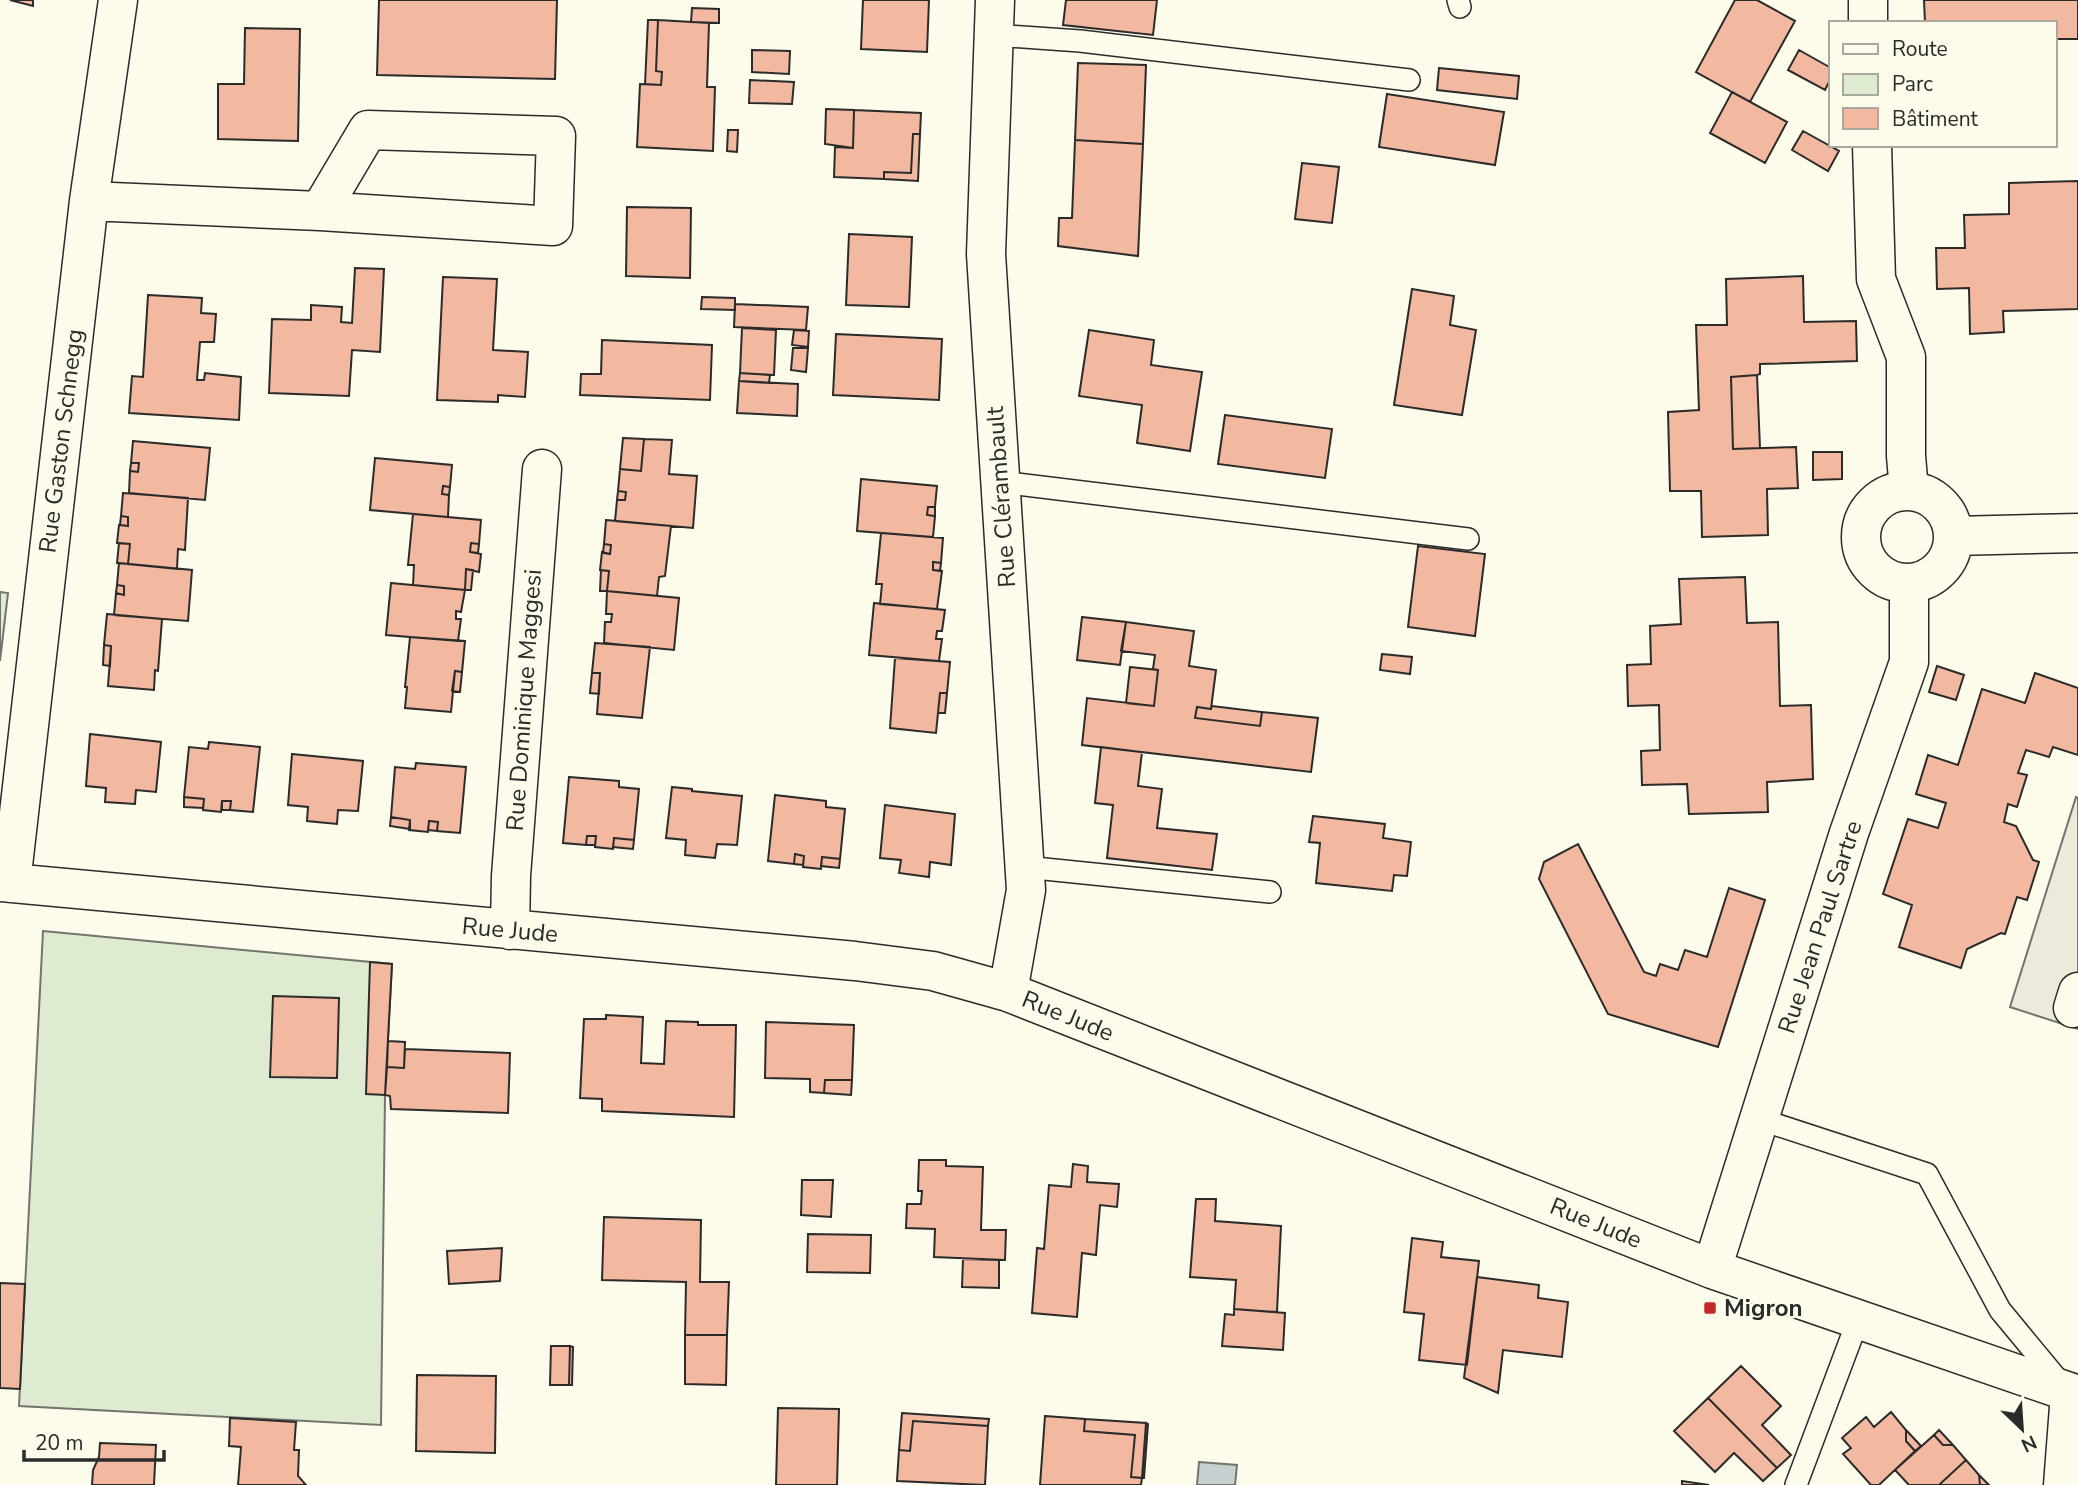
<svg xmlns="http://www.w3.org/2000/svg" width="2078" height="1485" font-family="'Nunito Sans',sans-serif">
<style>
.green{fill:#deebd1;stroke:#74746e;stroke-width:2}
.parking{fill:#eceadb;stroke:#74746e;stroke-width:2}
.water{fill:#c7d0d0;stroke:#74746e;stroke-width:2}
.building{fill:#f2b8a0;stroke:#2b2b2b;stroke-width:2}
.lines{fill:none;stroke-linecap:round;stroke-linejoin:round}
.lane-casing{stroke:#2b2b2b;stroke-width:24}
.street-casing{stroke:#2b2b2b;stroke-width:41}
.lane{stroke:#fdfbea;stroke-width:21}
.street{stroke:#fdfbea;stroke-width:38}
.poi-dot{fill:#c62828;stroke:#fdfbea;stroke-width:2.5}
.labels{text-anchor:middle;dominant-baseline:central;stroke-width:5;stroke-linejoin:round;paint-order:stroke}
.street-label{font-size:24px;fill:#2b2b2b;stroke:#fdfbea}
.poi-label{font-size:24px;font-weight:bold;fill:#2b2b2b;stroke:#fdfbea;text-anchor:start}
</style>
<rect width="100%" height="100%" fill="#fdfbea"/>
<path class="green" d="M0,592L8,593L0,661Z
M43,931L392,964L385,1095L381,1425L19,1406Z"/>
<path class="parking" d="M2076,797L2078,798V1029L2010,1007Z"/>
<path class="water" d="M1199,1462L1237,1465L1235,1485H1197Z"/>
<path class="building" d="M10,0H33V6Z
M379,0H557L555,79L377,75Z
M863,0H929L927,52L861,49Z
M1066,0H1157L1153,35L1063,25Z
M1735,0H1757L1795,21L1750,102L1696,72Z
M1924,0H2078V39H2055V23H1925Z
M692,8L719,9V23L691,22Z
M648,20H658L656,71L662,72L661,85L645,84Z
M658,20L709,23L707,87H715L713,151L637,147L640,84L661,85L662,72L656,71Z
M245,28L300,29L298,141L218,139V84H244Z
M752,50L790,51L789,74L752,72Z
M1799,50L1831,68V78L1825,90L1788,70Z
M1078,63L1146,65L1143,144L1075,140Z
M1439,68L1519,76L1517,99L1437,90Z
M750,80L794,82L792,104L749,103Z
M1732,92L1787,122L1765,163L1710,133Z
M1387,94L1504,112L1495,165L1379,147Z
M826,109L854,110L853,148L825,144Z
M854,110L921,113L920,134H913L911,173L884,172V179L834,177L835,147L853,148Z
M728,130H738L737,152L727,151Z
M1803,131L1839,151L1828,171L1792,150Z
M913,134H920L918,181L884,179V172L911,173Z
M1075,140L1143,144L1138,256L1058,246L1059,218H1072Z
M1302,163L1339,167L1332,223L1295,219Z
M2078,181V309L2003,311L2004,332L1970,334L1969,288L1937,289L1936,248H1965L1964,215L2009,214V183Z
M627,207L691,208L690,278L626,276Z
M849,234L912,237L909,307L846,305Z
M355,268L384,269L380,352L352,350L349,396L269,393L272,319L311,320V305L342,307L341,322L352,323Z
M1803,276L1804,322L1856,321L1857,361L1760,364V374L1757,375L1731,377L1733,449L1796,447L1798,488L1767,489L1768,535L1702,537L1701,491H1670L1668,412L1699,410L1696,325H1727L1726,279Z
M443,277L497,279L493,350L528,352L525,397L498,395V402L437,400Z
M1412,289L1454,296L1450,325L1476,330L1462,415L1394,405Z
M148,295L202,298L201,313L216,314L214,342H200L197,380H204L205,373L241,377L239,420L129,413L132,376L143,377Z
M702,297L735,298V310L701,309Z
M735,304L808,307L806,330L734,327Z
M742,328L776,330L774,375L740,373Z
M794,330L809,331L808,347L792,345Z
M1089,330L1154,340L1151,365L1202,372L1190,451L1137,443L1142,405L1079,396Z
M836,334L942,339L939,400L833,395Z
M602,340L712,345L710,400L580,395L581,374H601Z
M793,348H808L806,372L791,370Z
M740,373L770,375L769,383L739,381Z
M1757,375L1760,448L1733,449L1731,377Z
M739,381L798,384L797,416L737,413Z
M1225,415L1332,429L1325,478L1218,464Z
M623,438L644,439L641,471L620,469Z
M644,439L672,440L669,474L697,476L693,528L615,521L617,500H625L626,492L618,491L620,469L641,471Z
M133,441L210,448L205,500L129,493L130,471L138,472L139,463H131Z
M1813,452H1842V479L1813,480Z
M375,458L452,465L450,487L443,486L442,494L449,495L448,517L370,510Z
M131,463H139L138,472L130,471Z
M861,479L937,486L935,507H928L927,515L935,516L933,537L857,531Z
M443,486L450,487L449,495L442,494Z
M618,491L626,492L625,500H617Z
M123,493L188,498L185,550L178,549L177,569L128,564L130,544L117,543L119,525L128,526V517L121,516Z
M928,507H935V516L927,515Z
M413,514L481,520L479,544L471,543L470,552L481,554L479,572L466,569L465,590L413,585L414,565H408Z
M121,516L128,517V526L120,525Z
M606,520L671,526L665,576L659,577L657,596L607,591L609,571L600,570L602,552L610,554L611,545L604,544Z
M881,533L943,538L941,563L933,562V570L942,571L937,609L880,604L882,584H876Z
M119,543L130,544L128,564L117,563Z
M471,543L479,544L478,553L470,552Z
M604,544L611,545L610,554L603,553Z
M1418,546L1485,554L1475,636L1408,627Z
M933,562L941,563L940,571L933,570Z
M119,563L192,570L188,621L114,615L116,593L124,595V586L117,585Z
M466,569L473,570L471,590H465Z
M601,570L609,571L607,591H600Z
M1745,577L1747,623L1778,622L1780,706L1811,705L1813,779L1767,782L1768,812L1689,814L1687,784L1642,785L1641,751L1660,750L1659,705L1628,706L1627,665L1651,664L1650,626L1681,624L1679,579Z
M391,583L465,590L461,612L456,611V619H461L458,641L386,635Z
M117,585L124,586V595L116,593Z
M607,591L679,598L674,650L604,643L605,622H611L612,614H606Z
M874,603L945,610L942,631H937L936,639H942L939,661L869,655Z
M107,614L162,619L158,671L155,670L154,690L108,686L111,646L104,645Z
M1082,617L1126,622L1120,665L1077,660Z
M1126,622L1194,631L1189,666L1216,670L1211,709L1197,707L1195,718L1260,726L1262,712L1318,718L1311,772L1082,745L1087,698L1154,706L1158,670L1153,669L1155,655L1121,651Z
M410,637L465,641L462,672L455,671L451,712L405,708L407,687H405Z
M595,643L650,647L642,718L597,714L600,673H592Z
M104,645L111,646L110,666L103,665Z
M1382,654L1412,657L1410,674L1380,670Z
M895,658L950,662L947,693H940L936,733L890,728Z
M1937,666L1964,675L1956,700L1929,692Z
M1130,667L1158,670L1154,706L1126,703Z
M455,671L462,672L460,692L452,691Z
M592,673H600L599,694L590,693Z
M2035,673L2078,688V755L2053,747L2049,757L2026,750L2018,773L2027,775L2017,807L2008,804L2004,822L2016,826L2033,860L2039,862L2027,900L2017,897L2005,934L2001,933L1967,949L1961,968L1899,947L1912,905L1883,894L1908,819L1938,828L1946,803L1916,794L1928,755L1958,765L1982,689L2025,703Z
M940,693H947L945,713H938Z
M1212,706L1262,712L1260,726L1195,718L1197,707L1211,709Z
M90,734L161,742L156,792L136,790L135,804L105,802L106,788L86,786Z
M209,742L260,747L253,812L230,810L231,801H222L221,812L203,810L204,799L184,797L189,747L208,749Z
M1101,747L1142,752L1138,786L1162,789L1157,828L1217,834L1212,870L1107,858L1113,805L1095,803Z
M292,754L363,761L358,811L338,810L337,824L307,821L308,807L288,805Z
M416,763L466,767L460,833L437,831L438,822L429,821L428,832L409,830L410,820L391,817L395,767L415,769Z
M569,777L619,781V787L639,789L634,840L614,838L613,849L595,847L596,836H587L586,845L563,843Z
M672,787L692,789V791L742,796L737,845L717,844L715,858L685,855L686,840L666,838Z
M775,795L826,801V807L845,809L840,859L822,857L821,869L803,867L804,856L795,854L794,864L768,861Z
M184,797L204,799L203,808L184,807Z
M222,801H231L230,810H222Z
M885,805L955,814L951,865L930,862L929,877L899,873L901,860L880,858Z
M1313,816L1385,824L1383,838L1411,842L1407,876L1394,875L1392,891L1316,883L1320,843L1309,842Z
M391,817L410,820V829L390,826Z
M429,821L438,822L437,831L428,830Z
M587,836H596L595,845H586Z
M614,838L634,840L633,849L613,847Z
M1578,844L1644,972L1656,976L1660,964L1678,970L1685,950L1707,957L1729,888L1765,900L1718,1047L1608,1014L1539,879L1544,862Z
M795,854L804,856L803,865L794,864Z
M822,857L840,859L839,868L821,866Z
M370,962L392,964L385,1095L366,1094Z
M273,996L339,998L337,1078L270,1077Z
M606,1015L643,1017L641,1063L664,1064L666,1021L698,1022V1025H736L734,1117L602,1111V1099L580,1098L584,1019H606Z
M766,1022L854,1025L852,1080H825L824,1093L810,1092V1079L765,1078Z
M388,1041L405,1042L404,1068L387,1067Z
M405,1049L510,1053L508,1113L391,1109L390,1096L385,1095L387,1067L404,1068Z
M825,1080H852L851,1095L824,1093Z
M919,1160H946V1166L983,1167L981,1230H1006L1005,1260L934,1257L935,1229L906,1228L907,1204H921L922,1191H918Z
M1073,1164L1088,1166L1087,1182L1119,1184L1117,1207L1100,1205L1096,1255L1082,1253L1077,1317L1032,1313L1037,1248L1044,1249L1049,1185L1071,1187Z
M802,1180H833L831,1217L801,1215Z
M1196,1199H1216L1215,1221L1281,1226L1277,1312L1234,1309L1236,1280L1190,1277Z
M604,1217L701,1220L700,1282H729L727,1335H685L686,1282L602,1280Z
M808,1234L871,1235L870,1273L807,1272Z
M1412,1238L1443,1242L1441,1257L1479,1261L1467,1365L1419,1360L1424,1314L1404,1312Z
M502,1248L500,1281L449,1284L447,1251Z
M963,1259L999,1260V1288L962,1287Z
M1477,1277L1539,1285L1538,1298L1568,1302L1562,1357L1503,1350L1498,1393L1464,1378Z
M0,1283L25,1284L20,1389L0,1388Z
M1234,1309L1285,1313L1283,1350L1222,1346L1225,1314L1234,1315Z
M685,1335H727L726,1385L685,1384Z
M551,1346H570L569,1385H550Z
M570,1346L573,1347L572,1385H569Z
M1741,1366L1781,1406L1762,1425L1791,1455L1777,1468L1708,1398Z
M417,1375L496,1376L495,1453L416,1451Z
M1708,1398L1777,1468L1763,1481L1734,1453L1715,1472L1674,1431Z
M778,1408L839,1409L837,1485H776Z
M1891,1412L1906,1430V1441L1915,1451L1879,1485H1871L1843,1454L1851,1448L1842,1438L1866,1417L1874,1427Z
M902,1413L989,1419L988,1426L913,1421L910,1451L899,1450Z
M1045,1416L1085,1419L1084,1431L1135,1435L1131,1477L1142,1478L1141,1485H1040Z
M230,1418L296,1422L294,1450H299L298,1476L306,1485H238L241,1447L229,1446Z
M1085,1419L1146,1423L1142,1478L1131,1477L1135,1435L1084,1431Z
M913,1421L988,1426L985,1485L897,1481L899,1450L910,1451Z
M1146,1423L1148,1424L1144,1478H1142Z
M1906,1430L1921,1446L1915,1451L1906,1441Z
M1939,1430L1953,1445H1943L1934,1435Z
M1934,1435L1943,1445H1953L1966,1460L1939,1485H1909L1895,1470Z
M100,1443L156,1445L154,1485H92L93,1470L99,1457Z
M1966,1460L1979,1475L1980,1485H1939Z
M1979,1475L1989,1485H1980Z
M1682,1481L1709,1485H1682Z"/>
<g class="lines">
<g class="lane-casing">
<path id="lane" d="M1458,0L1460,7
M994,35L1080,41L1409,80
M1000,482L1468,539
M1025,867L1270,892
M1759,1119L1927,1174L2000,1310L2062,1385
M1796,1485L1858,1320"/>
</g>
<g class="street-casing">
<path id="street" d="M995,0L986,254L1026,890L1008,992
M1868,0V23
M1872,145L1876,279L1906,357V456L1909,491
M89,201L320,211L553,226L556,136L368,130L320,211
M1861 537a46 46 0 1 1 92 0a46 46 0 1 1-92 0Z
M1954,536L2078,533
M0,882L855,961L933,971L1008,992L1712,1269L2078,1395
M11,883L89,201L118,0
M510,930L511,876L542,469
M2073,1008L2078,992
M1712,1269L1849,833L1909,662V584
M2063,1485L2070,1394"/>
</g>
<use href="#lane" class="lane"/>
<use href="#street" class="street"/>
</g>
<rect class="poi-dot" x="1703" y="1301" width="14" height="14" rx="3.5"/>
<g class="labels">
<g class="street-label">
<text transform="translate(61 441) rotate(-83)">Rue Gaston Schnegg</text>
<text transform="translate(1001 497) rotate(-94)">Rue Clérambault</text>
<text transform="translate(524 700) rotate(-86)">Rue Dominique Maggesi</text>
<text transform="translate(1820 927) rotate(-72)">Rue Jean Paul Sartre</text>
<text transform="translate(510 930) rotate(5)">Rue Jude</text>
<text transform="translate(1068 1016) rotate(22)">Rue Jude</text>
<text transform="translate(1596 1223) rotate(22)">Rue Jude</text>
</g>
<g class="poi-label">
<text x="1724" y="1308">Migron</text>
</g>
</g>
<rect x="1829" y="21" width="228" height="126" fill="#fdfbea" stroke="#a9a89e" stroke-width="2"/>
<rect x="1843" y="44" width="35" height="10" fill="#fdfbea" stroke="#a9a89e" stroke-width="2"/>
<text x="1892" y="56" font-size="21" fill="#2b2b2b">Route</text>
<rect x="1843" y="74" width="35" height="21" fill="#deebd1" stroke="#a9a89e" stroke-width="2"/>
<text x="1892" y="91" font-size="21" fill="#2b2b2b">Parc</text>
<rect x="1843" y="108" width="35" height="21" fill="#f2b8a0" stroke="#a9a89e" stroke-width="2"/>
<text x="1892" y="126" font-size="21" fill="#2b2b2b">Bâtiment</text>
<g transform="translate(2022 1429) rotate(155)" stroke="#fdfbea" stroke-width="5" paint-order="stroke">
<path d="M0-5L12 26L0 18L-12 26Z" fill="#2b2b2b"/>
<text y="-10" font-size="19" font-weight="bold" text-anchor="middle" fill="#2b2b2b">N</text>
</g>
<path d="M24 1450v10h140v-10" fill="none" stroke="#2b2b2b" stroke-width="3.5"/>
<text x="35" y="1450" font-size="21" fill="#2b2b2b" stroke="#fdfbea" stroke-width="5" paint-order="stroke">20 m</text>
</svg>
